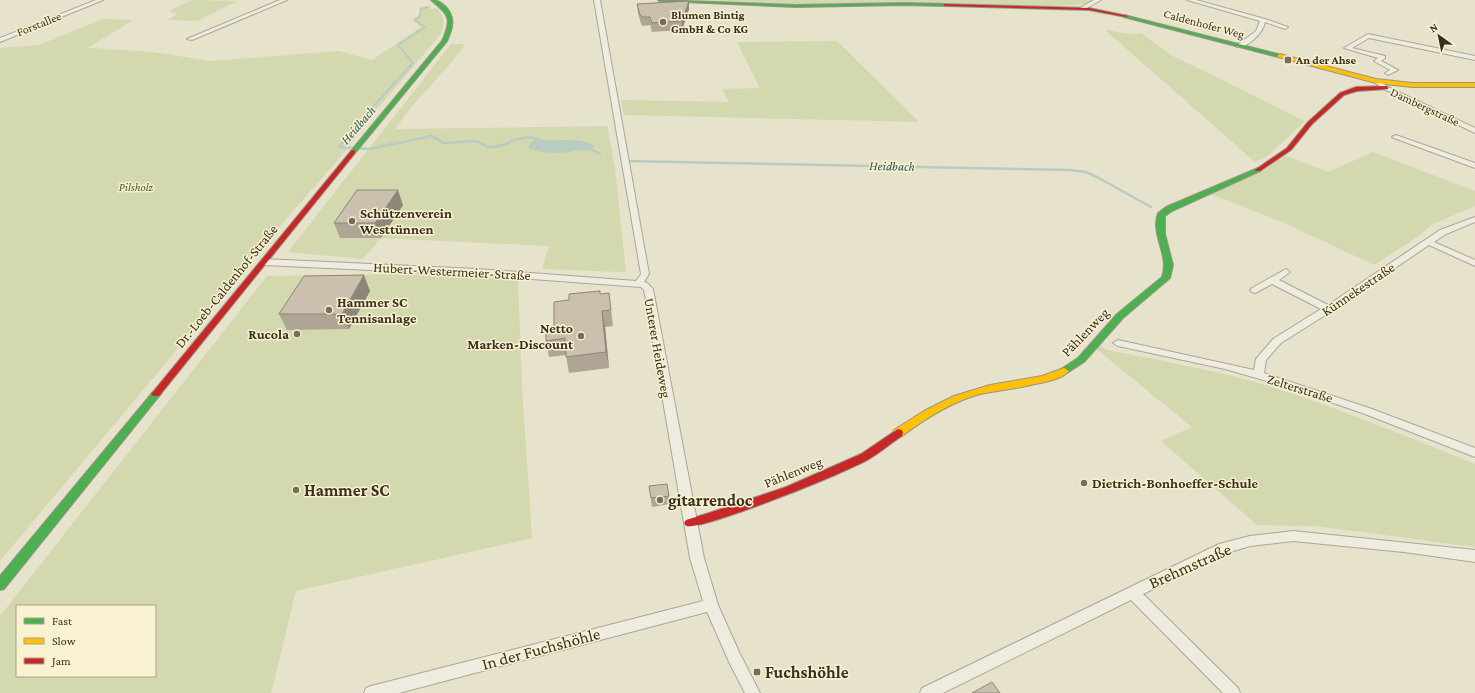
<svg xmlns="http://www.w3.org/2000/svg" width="1475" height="693" font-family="'Crimson Pro',serif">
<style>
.green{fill:#d3d8ae;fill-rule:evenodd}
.water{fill:#b8ccc2}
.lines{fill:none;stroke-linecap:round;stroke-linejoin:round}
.stream-far1{stroke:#b8ccc2;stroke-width:2}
.stream{stroke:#b8ccc2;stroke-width:2.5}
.street-casing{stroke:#aba696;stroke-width:2}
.fast-casing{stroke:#9b9586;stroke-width:2}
.slow-casing{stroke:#9b9586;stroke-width:2}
.jam-casing{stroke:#9b9586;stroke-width:2}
.street{fill:#eeebdf;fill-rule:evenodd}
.fast{fill:#4caf50;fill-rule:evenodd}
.slow{fill:#ffc107;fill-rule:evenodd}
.jam{fill:#c62828;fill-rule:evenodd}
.wall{fill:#aea595}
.shaded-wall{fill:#8d8679}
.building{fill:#cac0ad;stroke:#8d8679}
.poi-dot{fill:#776e5a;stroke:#f8f1d2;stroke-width:1.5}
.labels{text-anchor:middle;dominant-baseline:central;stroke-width:3;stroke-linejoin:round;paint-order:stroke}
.far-poi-label{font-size:12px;font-weight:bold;fill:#3b2f1d;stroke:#f8f1d2;text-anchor:start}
.far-street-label{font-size:12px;fill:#3b2f1d;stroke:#f8f1d2}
.far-park-label{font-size:12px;font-style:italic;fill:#465922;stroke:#f8f1d2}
.far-water-label{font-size:13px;font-style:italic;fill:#2b5a5c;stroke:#f8f1d2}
.poi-label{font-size:14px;font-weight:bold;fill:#3b2f1d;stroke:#f8f1d2;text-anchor:start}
.street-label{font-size:14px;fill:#3b2f1d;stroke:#f8f1d2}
.near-poi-label{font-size:17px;font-weight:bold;fill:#3b2f1d;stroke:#f8f1d2;text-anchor:start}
.near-street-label{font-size:17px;fill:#3b2f1d;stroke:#f8f1d2}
</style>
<rect width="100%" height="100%" fill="#e6e2cc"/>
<path class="green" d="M192,0L238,1L197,21L167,20L178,14L169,11Z
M679,0H1094L1085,4L1056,6L797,5Z
M429,5L431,9L437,8C445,17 444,24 441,34L378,108L348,148L275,232L0,561V48L39,45L103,19L133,20L88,48L152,52L211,61L339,51L372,60L421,27L412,20L421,14L419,8Z
M1105,30L1131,34L1141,33L1171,55L1305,121L1268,156L1255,162Z
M837,41L919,122L624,115L621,100L729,102L722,89L760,88L737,42Z
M451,44H465C445,75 415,97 396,129L607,126L615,168L626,272L542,269L549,246L381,238L363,259L288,252Z
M1373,152L1475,191V206L1431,225L1419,236L1374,265L1287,224L1211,194L1286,156L1328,172Z
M410,274L518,280L522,388L532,538L296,591L271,693H0V616L267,276ZM17,606H155V676H17Z
M1102,346L1104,349C1160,361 1217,370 1272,387C1341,409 1408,437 1475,464V547L1315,526L1257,525L1161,441L1192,427L1095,348Z"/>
<path class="water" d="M535,140C551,142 582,136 594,146C589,153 582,150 574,150C566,156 540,152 529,149C528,144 531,142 535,140Z"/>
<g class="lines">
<path class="stream-far1" d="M369,111L413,63L398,45L425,27L415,20L420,16L421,9L427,7"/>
<path class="stream" d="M370,110L339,147L369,149L432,136L444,143L474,141C480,141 484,147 491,147C513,146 516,131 544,141
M591,149L600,154
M625,161L1070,170L1086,172L1097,177L1151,207"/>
<g class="street-casing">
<path id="street" d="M96,0H103L0,42V38Z
M280,0H287L192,40L187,39Z
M594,0H600L649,274L644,282L647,283L653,289L704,558L718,605L740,654L760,693H745L730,664L707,612L399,693H364L366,688L371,686L703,601L690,558L644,290L641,287L477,275L264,265L260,262L264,259L477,269L636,281L641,274Z
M1094,0H1101L1085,9L1080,8Z
M1187,0H1196L1265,19L1288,27L1285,29L1265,22C1263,33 1248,48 1237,47V45L1256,31L1260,21Z
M1368,34L1475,56V60L1369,38L1352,48L1385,56V58L1381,61L1398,70L1388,75L1385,73L1390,70L1374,61L1378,58L1344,48Z
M1374,80H1378L1388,87L1475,128V133L1384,89L1374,82Z
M1396,135L1475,163V168L1394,138L1392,137Z
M1475,217V222L1446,234L1434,242L1475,260V266L1429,245L1327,314L1281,343L1266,360L1264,373L1372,409L1475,448V457L1365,414L1284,386L1225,369L1118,346L1113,343L1118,340L1254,370L1256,359L1273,339L1321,309L1272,284L1255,293L1252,292L1250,290L1252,288L1286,269L1290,272L1279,280L1328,305L1440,230Z
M1293,531L1475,550V562L1404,552L1293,541L1250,546L1227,553L1143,594L1238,688L1240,693H1223L1131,600L943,693H920L922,688L1219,544L1250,536Z"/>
</g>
<g class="fast-casing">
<path id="fast" d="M431,0C437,0 440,2 445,6C456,17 453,28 447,41L355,153H351V151L442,41C453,17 448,15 431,0Z
M658,0L796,5L904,3L945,4L947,5L945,6L904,5L796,7L660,1Z
M1124,15L1282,55L1283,56L1278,57L1124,17Z
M1258,168L1261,170L1260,171L1172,211L1165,216V234L1173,265L1170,278L1123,318L1084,362L1067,373H1061L1059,371L1061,369L1078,358L1117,314L1162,277C1170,255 1150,235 1158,213L1166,207Z
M156,391L159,392L161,394L159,396L4,589L0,590V576L153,392Z"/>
</g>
<g class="slow-casing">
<path id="slow" d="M1280,54L1376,79L1412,83H1475V87H1412L1376,83L1278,57V55Z
M1064,368L1069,371C1062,379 1045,382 1035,384C1017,389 998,390 980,394C951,402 926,418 902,436H894L893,433L894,430L924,411L954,396L990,385L1042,376Z"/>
</g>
<g class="jam-casing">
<path id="jam" d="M943,4L1089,8L1128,16L1126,17L1089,10L945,6Z
M1386,86L1388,87V89L1357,91L1344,95L1312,124L1291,150L1260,171H1256L1255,170L1287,148L1308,122L1340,93L1356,87Z
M353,150L355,151V153L159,396H153L151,394L153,392L351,151Z
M898,429L902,430L903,433L902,436C891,443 881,452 869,459C850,471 701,531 686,526L684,523L686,520L709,513L786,487L861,454Z"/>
</g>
<use href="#street" class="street"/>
<use href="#fast" class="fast"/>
<use href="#slow" class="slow"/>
<use href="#jam" class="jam"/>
</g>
<path class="wall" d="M689,1V9L682,30L652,32L650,25L643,26L641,24L638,13L637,4Z
M403,205L381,238H340L334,223Z
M370,291L349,329L287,330L279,314Z
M609,293L613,326L605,327L609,368L569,373L566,355L549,357L546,341L554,328L569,300L601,294Z
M649,486L669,496L670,504L652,507Z"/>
<path class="shaded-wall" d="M689,1V9L682,30V21Z
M398,190L403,205L381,238L375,223Z
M364,275L370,291L349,329L342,314Z
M602,311L605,327L609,368L606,352Z"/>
<path class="building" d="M689,1L682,21L652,23L650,17H643L640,15L637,4Z
M357,190H398L375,223H334Z
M364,275L342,314H279L304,276Z
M600,291V294L609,293L611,310L602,311L606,352L566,357L565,338L546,341V329L554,328V302L569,300V294Z
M667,484L669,496L651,498L649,486Z
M992,682L1000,693H972Z"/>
<g class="poi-dot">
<circle cx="663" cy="22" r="4"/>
<rect x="1284" y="56" width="8" height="8" rx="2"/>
<circle cx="352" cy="221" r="4"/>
<circle cx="329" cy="310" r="4"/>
<circle cx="297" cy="334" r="4"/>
<circle cx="581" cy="336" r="4"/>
<circle cx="1084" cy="483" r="4"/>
<circle cx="296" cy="490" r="4"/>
<circle cx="660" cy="500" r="4"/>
<rect x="753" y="668" width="8" height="8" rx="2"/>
</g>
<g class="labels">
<g class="far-poi-label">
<text x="671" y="15">Blumen Bintig<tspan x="671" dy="14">GmbH &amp; Co KG</tspan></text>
<text x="1296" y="60">An der Ahse</text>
</g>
<g class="far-street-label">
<text transform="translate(39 24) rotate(-22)">Forstallee</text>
<text transform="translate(1204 24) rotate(15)">Caldenhofer Weg</text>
<text transform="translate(1425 107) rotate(25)">Dambergstraße</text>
</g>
<g class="far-park-label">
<text x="136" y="187">Pilsholz</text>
</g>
<g class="far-water-label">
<text transform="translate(358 125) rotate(-49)">Heidbach</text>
<text transform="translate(892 166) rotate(1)">Heidbach</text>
</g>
<g class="poi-label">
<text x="360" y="213">Schützenverein<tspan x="360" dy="16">Westtünnen</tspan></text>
<text x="337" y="302">Hammer SC<tspan x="337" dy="16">Tennisanlage</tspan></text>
<text x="573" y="328" text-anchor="end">Netto<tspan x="573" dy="16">Marken-Discount</tspan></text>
<text x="289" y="334" text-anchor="end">Rucola</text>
<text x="1092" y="483">Dietrich-Bonhoeffer-Schule</text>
</g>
<g class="street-label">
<text transform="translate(452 271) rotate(3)">Hubert-Westermeier-Straße</text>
<text transform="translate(226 286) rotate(-51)">Dr.-Loeb-Caldenhof-Straße</text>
<text transform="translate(1358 289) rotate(-34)">Künnekestraße</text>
<text transform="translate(1085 332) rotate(-46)">Pählenweg</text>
<text transform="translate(658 348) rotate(80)">Unterer Heideweg</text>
<text transform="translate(1300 388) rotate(17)">Zelterstraße</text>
<text transform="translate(793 472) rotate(-22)">Pählenweg</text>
</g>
<g class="near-poi-label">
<text x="304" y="490">Hammer SC</text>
<text x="668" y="500">gitarrendoc</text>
<text x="765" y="672">Fuchshöhle</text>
</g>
<g class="near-street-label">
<text transform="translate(1190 566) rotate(-24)">Brehmstraße</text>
<text transform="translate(541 649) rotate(-15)">In der Fuchshöhle</text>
</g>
</g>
<rect x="16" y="605" width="140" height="72" fill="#f8f1d2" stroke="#aca38a"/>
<rect x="24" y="618" width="20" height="6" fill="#4caf50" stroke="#aca38a"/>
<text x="52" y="625" font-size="12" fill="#3b2f1d">Fast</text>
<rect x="24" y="638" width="20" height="6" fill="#ffc107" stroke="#aca38a"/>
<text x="52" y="645" font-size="12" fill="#3b2f1d">Slow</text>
<rect x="24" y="658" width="20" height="6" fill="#c62828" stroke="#aca38a"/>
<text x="52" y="665" font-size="12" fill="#3b2f1d">Jam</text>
<g transform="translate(1439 36) rotate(327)" stroke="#f8f1d2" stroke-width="3" paint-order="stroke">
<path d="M0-3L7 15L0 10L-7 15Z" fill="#3b2f1d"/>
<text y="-6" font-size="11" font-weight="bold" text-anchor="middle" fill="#3b2f1d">N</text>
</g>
</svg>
